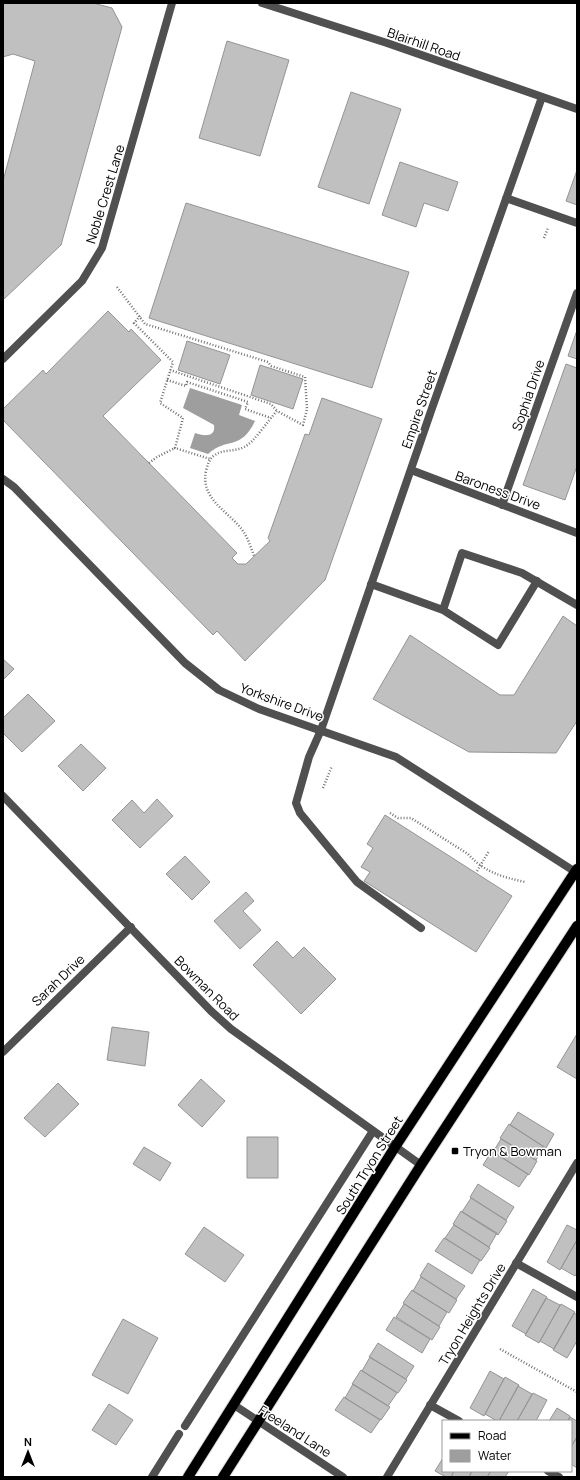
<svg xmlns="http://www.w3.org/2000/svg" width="580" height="1480" font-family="Manrope,sans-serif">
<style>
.water{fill:#9e9e9e}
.building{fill:#c0c0c0;stroke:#949494}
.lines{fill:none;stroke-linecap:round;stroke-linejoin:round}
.primary-casing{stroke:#dbdbdb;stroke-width:12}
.path{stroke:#727272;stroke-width:2.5;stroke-dasharray:1 2;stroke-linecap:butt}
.service{stroke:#505050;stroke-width:8}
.minor{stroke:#505050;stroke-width:8}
.tertiary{stroke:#505050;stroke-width:8}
.primary{stroke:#000;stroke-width:10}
.poi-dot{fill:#000;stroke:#fff;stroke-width:1.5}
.labels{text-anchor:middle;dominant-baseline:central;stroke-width:3;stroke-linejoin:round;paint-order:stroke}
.street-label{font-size:13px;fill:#000;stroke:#fff}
.poi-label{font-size:13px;fill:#000;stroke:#fff;text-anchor:start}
</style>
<rect width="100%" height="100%" fill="#fff"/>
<path class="water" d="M190,388L242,405L239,415L255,421C241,451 226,437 208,454L190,448L195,433C203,436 216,438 214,425L183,408Z"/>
<path class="building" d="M3,3H93L112,8L122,27L61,245L3,300V181L35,61L13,54L3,57Z
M227,41L289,60L260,156L199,138Z
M351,92L401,109L369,204L318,187Z
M400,162L458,182L448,211L424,203L416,227L382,215Z
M577,170V205L566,201Z
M186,203L409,272L372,388L149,318Z
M108,311L129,332L131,329L161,360L103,416L237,553L232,558L238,564H246L270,541L268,538L305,434L309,435L322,398L382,419L325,580L245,661L217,631L213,635L3,420V409L43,370L46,374Z
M577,330V359L568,356Z
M187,341L230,355L220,384L178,370Z
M566,364L577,368V466L565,500L523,485Z
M260,365L303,379L293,409L251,395Z
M563,616L577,626V721L556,753L469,752L373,699L410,635L500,695H514Z
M3,659L14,669L3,680Z
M28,694L55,721L22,752L3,733V718Z
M81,744L106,768L83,791L58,766Z
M157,799L173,816L140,848L112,820L132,800L144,813Z
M385,815L512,896L476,952L364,881L370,872L361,867L373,848L367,844Z
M185,856L210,882L192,900L166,874Z
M246,892L254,901L243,911L261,930L240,949L214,921Z
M277,941L293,958L304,947L336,979L301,1014L253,965Z
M112,1027L149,1032L145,1066L107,1060Z
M577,1034V1079L557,1067Z
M201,1079L225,1101L202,1127L178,1105Z
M58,1083L79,1104L45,1137L24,1118Z
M518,1112L554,1134L546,1148L510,1125Z
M509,1124L544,1147L536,1160L500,1138Z
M247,1137H278V1178H247Z
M501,1139L537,1161L529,1175L493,1152Z
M144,1147L171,1163L160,1181L133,1164Z
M492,1151L528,1174L519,1187L483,1165Z
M478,1184L514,1207L506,1220L470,1197Z
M471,1198L507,1221L498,1235L462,1212Z
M461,1211L497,1233L489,1247L453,1224Z
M454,1225L490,1248L481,1261L445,1238Z
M567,1225L577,1230V1240L560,1270L547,1262Z
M204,1227L244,1255L225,1282L185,1254Z
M444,1238L480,1260L472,1274L435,1251Z
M577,1240V1273L575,1276L561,1268Z
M428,1263L465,1286L456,1299L420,1276Z
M421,1277L457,1300L449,1313L413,1291Z
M533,1289L547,1297L526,1334L512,1326Z
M412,1290L447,1312L439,1326L403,1303Z
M546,1298L560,1305L539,1343L525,1335Z
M404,1304L440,1327L432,1340L396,1317Z
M561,1304L575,1312L554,1349L540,1341Z
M574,1313L577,1315V1341L567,1358L553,1350Z
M394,1317L430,1339L422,1353L386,1330Z
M123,1319L158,1338L128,1394L92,1375Z
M378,1343L414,1366L406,1379L369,1357Z
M370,1357L407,1380L398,1393L362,1371Z
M361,1370L397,1393L388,1406L352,1384Z
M490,1371L504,1379L484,1416L470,1408Z
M505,1377L519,1385L499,1421H497L485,1414Z
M353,1384L390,1407L381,1420L345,1398Z
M518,1386L532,1394L517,1421H499Z
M533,1393L547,1400L536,1421H517Z
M344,1397L380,1420L371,1433L335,1410Z
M109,1404L133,1420L116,1445L92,1430Z
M557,1408L570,1416L568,1421H549Z
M570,1417L577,1421V1437L571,1447V1421H568Z
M577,1437V1468L571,1464V1447Z
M443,1458V1471H454L451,1477H446L435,1471Z
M454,1471H472L469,1477H451Z
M472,1471H491L487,1477H469Z
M491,1471H509L505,1477H487Z"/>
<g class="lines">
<g class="primary-casing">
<path id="primary" d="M188,1477L395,1147L577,869
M223,1477L421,1165L577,926"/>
</g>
<path class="path" d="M544,238L548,228
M117,287L145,324L268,362L271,366L305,377L307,409L303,425L277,411C268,420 254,443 244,447C234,452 223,449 215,455C209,459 208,464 206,471C200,500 230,512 243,531C248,538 251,548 254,556
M140,316L134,323L173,362L160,403L183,418L175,448L210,459
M170,370L271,404L277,411
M167,380L186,386L187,382L248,402L245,409L271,418
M149,463L157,457L175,448
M323,788L332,766
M390,813L398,818H411L468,854C484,872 502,877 525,882
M477,871L489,851
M500,1349L577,1392"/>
<path class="service" d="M371,584L443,610L498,645L537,581
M443,610L462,553L522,573L577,605
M321,730L309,757L296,803L300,813L357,882L421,928
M185,1426L373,1131"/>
<path class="minor" d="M262,3L387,43L577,109
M506,198L577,223
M3,359L82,281L102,248L172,3
M411,470L577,533
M3,479L14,487L185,663L219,690L259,709L396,757L577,873
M502,505L577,293
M321,730L431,411L542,97
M3,796L211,1011L231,1029L421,1165
M3,1052L131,927
M516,1263L577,1297
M430,1405L459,1421
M548,1471L559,1477
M152,1477L179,1434
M387,1477L577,1163"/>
<path class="tertiary" d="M234,1405L343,1477"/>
<use href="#primary" class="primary"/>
</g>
<rect class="poi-dot" x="451" y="1147" width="8" height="8" rx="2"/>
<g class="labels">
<g class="street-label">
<text transform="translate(424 44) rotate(19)">Blairhill Road</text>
<text transform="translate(105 194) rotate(-73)">Noble Crest Lane</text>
<text transform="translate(528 395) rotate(-71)">Sophia Drive</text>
<text transform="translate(419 409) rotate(-71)">Empire Street</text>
<text transform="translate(498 490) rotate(20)">Baroness Drive</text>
<text transform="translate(282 702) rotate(20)">Yorkshire Drive</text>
<text transform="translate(58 980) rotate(-44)">Sarah Drive</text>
<text transform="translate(207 988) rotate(45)">Bowman Road</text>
<text transform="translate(369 1165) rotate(-58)">South Tryon Street</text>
<text transform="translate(472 1314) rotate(-59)">Tryon Heights Drive</text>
<text transform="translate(295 1431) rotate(33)">Freeland Lane</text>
</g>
<g class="poi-label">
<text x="463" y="1151">Tryon &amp; Bowman</text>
</g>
</g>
<rect width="580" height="1480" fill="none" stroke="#000000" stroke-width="8"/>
<rect x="442" y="1420" width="130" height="52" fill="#ffffff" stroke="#999999"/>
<rect x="450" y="1433" width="20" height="6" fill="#000000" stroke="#999999"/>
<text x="478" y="1440" font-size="12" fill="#000000">Road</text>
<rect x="450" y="1450" width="20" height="12" fill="#9e9e9e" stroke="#999999"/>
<text x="478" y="1460" font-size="12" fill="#000000">Water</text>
<g transform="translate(28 1452)" stroke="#ffffff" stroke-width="3" paint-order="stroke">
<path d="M0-3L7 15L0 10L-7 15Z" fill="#000000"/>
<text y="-6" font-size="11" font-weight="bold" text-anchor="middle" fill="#000000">N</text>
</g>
</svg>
